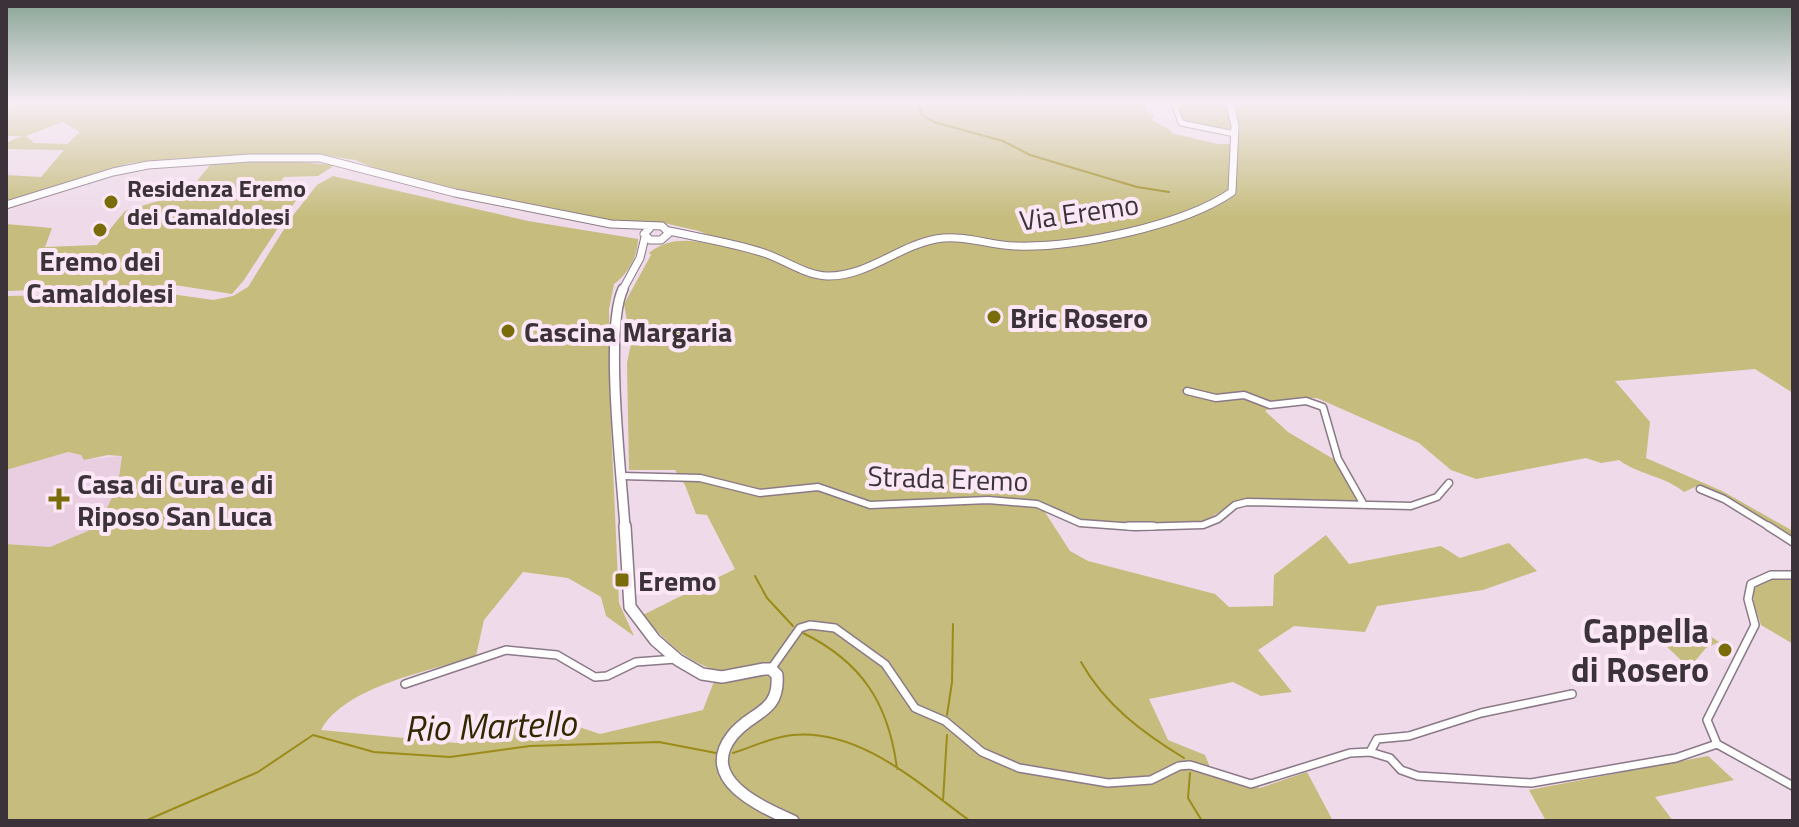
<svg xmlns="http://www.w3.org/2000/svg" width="1799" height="827" font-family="'Titillium Web',sans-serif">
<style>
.built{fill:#e9cee2}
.green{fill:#c5bc7d;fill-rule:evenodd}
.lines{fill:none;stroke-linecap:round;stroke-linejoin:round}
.stream{stroke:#9b8b1b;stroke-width:2}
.street-far2-casing{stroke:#8b7987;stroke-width:7}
.street-far1-casing{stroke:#8b7987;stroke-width:9}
.street-casing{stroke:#8b7987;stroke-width:10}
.secondary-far2-casing{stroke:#8b7987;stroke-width:9}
.secondary-far1-casing{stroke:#8b7987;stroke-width:12}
.secondary-casing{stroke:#8b7987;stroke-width:14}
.street-far2{stroke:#fff;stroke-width:5}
.street-far1{stroke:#fff;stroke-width:6}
.street{stroke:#fff;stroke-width:7}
.secondary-far2{stroke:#fff;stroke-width:7}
.secondary-far1{stroke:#fff;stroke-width:9}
.secondary{stroke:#fff;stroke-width:11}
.poi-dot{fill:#7a6d09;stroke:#fbe7f6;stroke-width:3}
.labels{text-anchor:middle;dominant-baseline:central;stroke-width:8;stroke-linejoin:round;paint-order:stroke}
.far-poi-label{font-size:24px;font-weight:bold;fill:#3b3339;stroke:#fbe7f6;text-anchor:start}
.street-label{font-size:28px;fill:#3b3339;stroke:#fbe7f6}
.poi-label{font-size:28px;font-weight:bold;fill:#3b3339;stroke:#fbe7f6;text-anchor:start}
.near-poi-label{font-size:34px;font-weight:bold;fill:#3b3339;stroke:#fbe7f6;text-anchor:end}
.near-water-label{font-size:36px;font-style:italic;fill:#302900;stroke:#fbe7f6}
</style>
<rect width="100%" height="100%" fill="#eedae9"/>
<path class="built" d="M68,452L81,455L85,460L122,456L118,484L104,515L88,531L50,547L6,544V470Z"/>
<path class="green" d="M24,103H1145V111L1154,115L1152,120L1172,131L1171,133L1217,144H1232L1231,173L1237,174L1236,145L1232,130L1181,122L1178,103H1793V393L1755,369L1615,381L1650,422L1646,458L1722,491L1793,531V540L1709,491L1697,486L1684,492C1665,476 1639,475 1619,460L1601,463L1586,458L1476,479L1451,470L1419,443L1317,398L1287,400L1265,411L1288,432L1335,460L1357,502L1232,504L1205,521L1142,525L1083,521L1039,503L1070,551L1088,561L1215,594L1229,607L1273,606L1274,575L1326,535L1349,564L1441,546L1460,558L1509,543L1537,571L1483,590L1377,606L1365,632L1294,626L1258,650L1292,692L1261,696L1233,682L1149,699L1168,740L1205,755L1214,777L1260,788L1307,772L1333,821H6V544L50,547L88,531L104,515L118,484L122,456L108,455L84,460L81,455L68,452L6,470V296L164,293L213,300L233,296L248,287L291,218L317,185L333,176L528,221L638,239C638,256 628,274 614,284L609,309L610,403L619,603L634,636L606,616L601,597L568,578L523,572L484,620L476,656C430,671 345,686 321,730L456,743L546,716L600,734L703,710L718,671C685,661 665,641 643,615L735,569L707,515L696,514L685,485L675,470H629L627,363L631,344L624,304L651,255L649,253C677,230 710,246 741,249L699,231L664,223L635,225L508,201L382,171L355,160L324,155L231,156L130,163L6,202V175L41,177L64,150L6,149V143L22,136H6V106ZM63,122L80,132L67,144L34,143L26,136Z
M271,160L335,165L318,176L284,177L279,185H306L244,280L232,294L175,285L6,291V224L52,228L45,247L97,245L125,211L188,192L211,164Z
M1776,576L1793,577V644L1761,625L1754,604L1753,591L1759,583Z
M1694,625L1719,642L1706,648L1689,668L1658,638Z
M1708,756L1734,780L1655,797L1673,821H1546L1529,790Z"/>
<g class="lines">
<path class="stream" d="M918,103L922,115L934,122L1003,141L1030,155L1137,187L1169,192
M755,576L767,598L793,626
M803,633C862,662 889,704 897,769
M1081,662C1105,705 1143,733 1184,758
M947,715L952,682L953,624
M733,753C752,747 772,737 792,735C860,728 919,784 970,821
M1190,773L1188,798L1202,821
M943,801L947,735
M145,821L258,772L313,735L374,752L450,757L530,746L659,742L716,753"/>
<g class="street-far2-casing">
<path id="street-far2" d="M1174,103L1181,123L1235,134"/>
</g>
<g class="street-far1-casing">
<path id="street-far1" d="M1187,391L1216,398L1244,395L1270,405L1306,401L1323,407L1338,459L1364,505
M622,476L700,478L760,493L818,487L870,505L988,500L1037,504L1080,523L1135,527L1203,525L1218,519L1235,505L1247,502L1411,506L1437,497L1449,483
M1700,489L1724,499L1771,528"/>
</g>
<g class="street-casing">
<path id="street" d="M1128,526H1153
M1768,526L1793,542
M1793,575H1771L1751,584L1748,599L1755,625L1707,720L1717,744L1793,786
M771,669L800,628L810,625L835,628L885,664L915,708L945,721L982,752L1019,768L1108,783L1151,780L1179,766L1190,765L1251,784L1350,753L1370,752L1390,758L1401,770L1418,776L1531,783L1676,758L1717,744
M405,684L506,650L557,655L595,677L607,676L636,662L676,659
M1370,752L1377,739L1409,736L1481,713L1572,694"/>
</g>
<g class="secondary-far2-casing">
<path id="secondary-far2" d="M6,205L113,172L148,165L250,158H320L455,193L611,224L662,226L669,233L661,240H650L644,234L650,228
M669,231C701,238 733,243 764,253C785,260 805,275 827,276C867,277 898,246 936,239C963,234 988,245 1015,246C1074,248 1183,226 1232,192L1235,126L1230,103
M622,291L640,258L645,237"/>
</g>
<g class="secondary-far1-casing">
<path id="secondary-far1" d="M623,289C604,329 622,478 625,528"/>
</g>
<g class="secondary-casing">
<path id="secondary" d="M625,526L630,607L655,640L678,660L702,674L722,677L764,669H771L777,675C780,714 751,711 732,736C698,780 762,807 793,821"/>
</g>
<use href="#street-far2" class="street-far2"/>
<use href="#street-far1" class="street-far1"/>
<use href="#street" class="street"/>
<use href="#secondary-far2" class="secondary-far2"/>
<use href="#secondary-far1" class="secondary-far1"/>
<use href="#secondary" class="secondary"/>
</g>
<linearGradient id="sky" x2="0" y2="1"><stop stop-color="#89a496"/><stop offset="0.47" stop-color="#f7eef5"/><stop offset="1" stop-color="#f7eef5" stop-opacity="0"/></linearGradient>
<rect width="1799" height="218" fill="url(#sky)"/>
<g class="poi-dot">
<circle cx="111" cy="202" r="8"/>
<circle cx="100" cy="230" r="8"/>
<circle cx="994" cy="317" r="8"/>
<circle cx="508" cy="331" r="8"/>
<path d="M55 487h8v8h8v8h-8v8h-8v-8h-8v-8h8z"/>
<rect x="614" y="572" width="16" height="16" rx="4"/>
<circle cx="1725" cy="650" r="8"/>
</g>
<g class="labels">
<g class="far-poi-label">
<text x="127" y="188">Residenza Eremo<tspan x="127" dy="28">dei Camaldolesi</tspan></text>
</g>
<g class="street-label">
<text transform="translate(1079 212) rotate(-8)">Via Eremo</text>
<text transform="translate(948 478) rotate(2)">Strada Eremo</text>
</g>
<g class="poi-label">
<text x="100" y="260" text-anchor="middle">Eremo dei<tspan x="100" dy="32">Camaldolesi</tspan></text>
<text x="1010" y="317">Bric Rosero</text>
<text x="524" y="331">Cascina Margaria</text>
<text x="77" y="483">Casa di Cura e di<tspan x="77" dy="32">Riposo San Luca</tspan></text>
<text x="638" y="580">Eremo</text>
</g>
<g class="near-poi-label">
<text x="1709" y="630">Cappella<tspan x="1709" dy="39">di Rosero</tspan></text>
</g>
<g class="near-water-label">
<text transform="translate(490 725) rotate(-2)">Rio Martello</text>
</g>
</g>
<rect width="1799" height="827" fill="none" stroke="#3b3339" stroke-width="16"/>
</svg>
